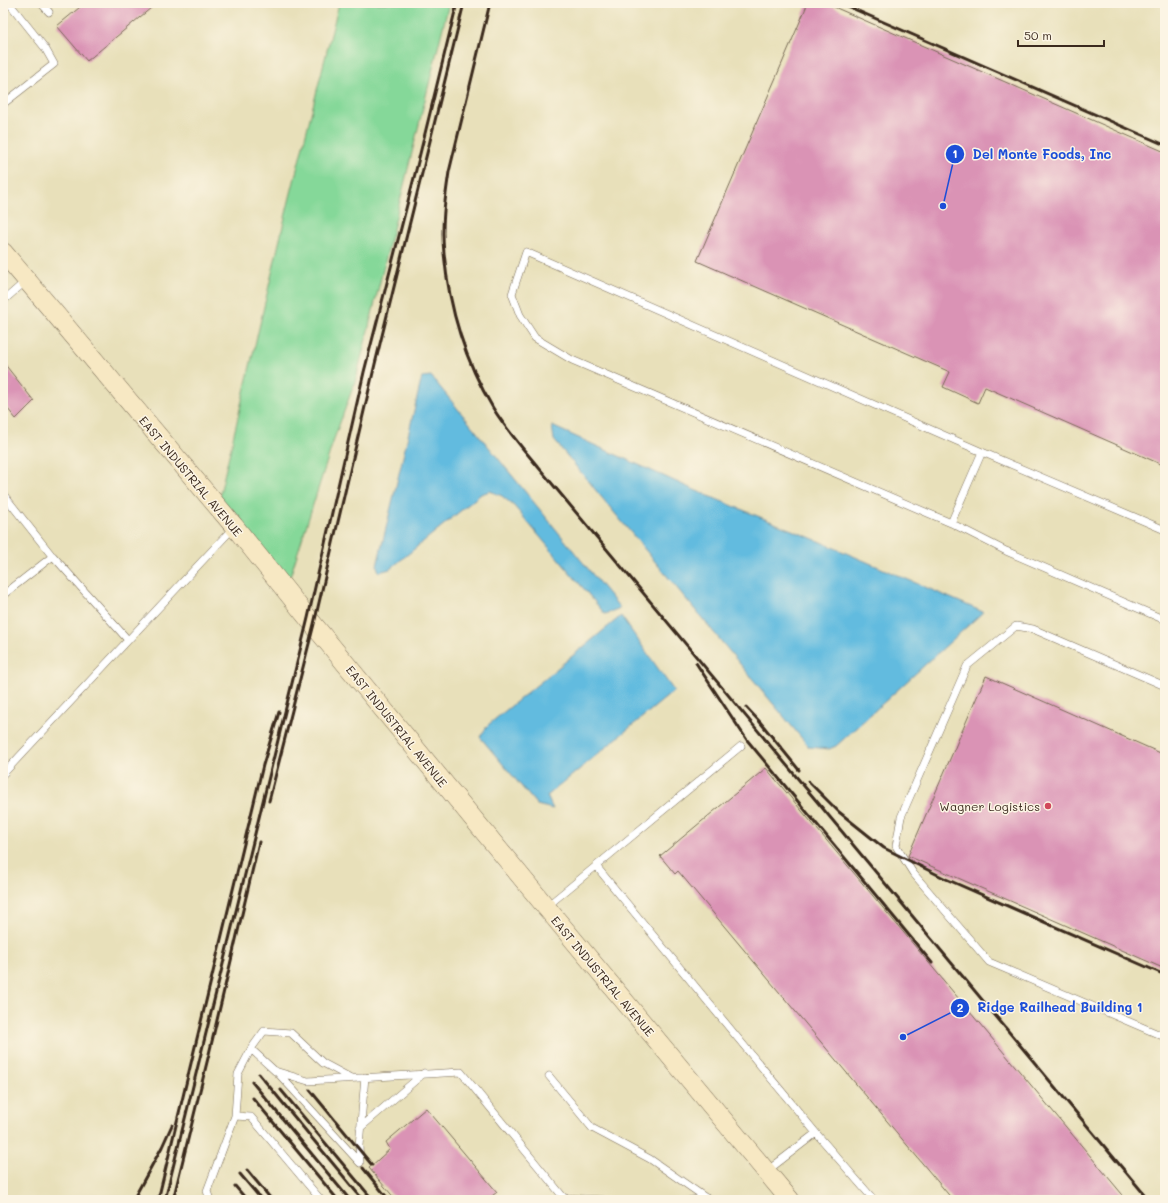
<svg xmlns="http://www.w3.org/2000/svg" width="1168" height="1203" font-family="Mali,sans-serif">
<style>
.green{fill:#85d899;stroke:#60815c}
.water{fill:#62bbdf;stroke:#4e727e}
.building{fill:#da93b5}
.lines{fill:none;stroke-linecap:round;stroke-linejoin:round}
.lane-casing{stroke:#786a55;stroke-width:8}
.secondary-casing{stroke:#786a55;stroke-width:20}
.lane{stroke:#fff;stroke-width:7}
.secondary{stroke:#f7e8c3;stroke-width:19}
.rail{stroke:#3b2a1e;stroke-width:3}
.poi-dot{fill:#d1495b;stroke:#fcf5e5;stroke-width:1.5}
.labels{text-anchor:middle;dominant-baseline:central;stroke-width:3;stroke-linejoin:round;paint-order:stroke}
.street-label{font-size:12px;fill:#3b2a1e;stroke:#fcf5e5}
.poi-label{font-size:12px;fill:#3b2a1e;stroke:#fcf5e5;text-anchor:end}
.leader{fill:none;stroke:#1d4ed8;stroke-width:1.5}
.callout-dot{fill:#1d4ed8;stroke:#fcf5e5;stroke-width:1.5}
.mark-label{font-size:12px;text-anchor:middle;font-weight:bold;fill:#fff}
.callout-label{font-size:13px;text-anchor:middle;font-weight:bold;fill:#1d4ed8;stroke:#fcf5e5;stroke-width:3;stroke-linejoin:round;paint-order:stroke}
</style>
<rect width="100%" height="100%" fill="#fcf5e5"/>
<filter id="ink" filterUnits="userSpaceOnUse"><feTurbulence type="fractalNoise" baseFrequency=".025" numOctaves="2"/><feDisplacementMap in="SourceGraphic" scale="8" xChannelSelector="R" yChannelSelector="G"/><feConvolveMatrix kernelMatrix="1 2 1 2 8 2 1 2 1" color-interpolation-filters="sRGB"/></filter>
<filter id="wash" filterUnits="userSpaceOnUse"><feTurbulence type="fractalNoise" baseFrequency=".012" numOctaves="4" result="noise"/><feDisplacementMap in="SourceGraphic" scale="16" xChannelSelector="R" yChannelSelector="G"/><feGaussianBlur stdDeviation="0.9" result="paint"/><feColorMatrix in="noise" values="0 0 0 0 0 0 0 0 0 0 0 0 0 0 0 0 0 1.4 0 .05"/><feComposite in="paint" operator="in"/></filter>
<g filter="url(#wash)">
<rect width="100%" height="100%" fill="#e8e0ba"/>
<path class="green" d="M339,3H449L356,379L334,439L289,580L219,498L287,209Z"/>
<path class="water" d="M431,376L620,608L605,614L514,506L502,496L490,491L481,494L390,569L379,572L377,566L422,377Z
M552,426L699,492L816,540L983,612L836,746L829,749L809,747L554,440Z
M621,616L674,691L547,796L553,809L537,805L480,737L488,725Z"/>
<g id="blocks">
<path class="building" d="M85,3H157L87,61L57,26Z
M808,3H825L1165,152V466L985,387L978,403L943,387L950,372L697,261Z
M3,362L34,401L16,419L3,403Z
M986,676L1165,755V969L908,856Z
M766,768L1127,1200H953L678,871L675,874L660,856Z
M426,1108L497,1192L487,1200H396L369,1168L390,1149L386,1142Z"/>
</g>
</g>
<g filter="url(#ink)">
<use href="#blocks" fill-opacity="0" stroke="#786a55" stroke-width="1"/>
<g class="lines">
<g class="lane-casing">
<path id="lane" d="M41,3L49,12
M3,104L54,64L45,48L9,3
M3,301L27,280
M3,494L53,557
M951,523L982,452
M1165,530L982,452L526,252L512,294L520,315L535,338L572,360L951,523L1006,551L1165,620
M3,595L53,556L128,640
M1165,686L1033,629L1016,626L967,666L901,817L896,846L913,873L989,962L1165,1037
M3,774L234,527
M596,866L741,746
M546,907L596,866L816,1133L767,1171
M276,1071L360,1163L359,1146L365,1077
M549,1076L592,1128L650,1159L709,1200
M351,1078L323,1063L291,1033L264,1031L251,1049L275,1071L308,1081L461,1072L564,1198L605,1200
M235,1116L251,1117L321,1200
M360,1128L424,1073
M816,1133L874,1200
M210,1200L207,1191L235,1116L238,1074L251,1049
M691,1200L707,1198"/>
</g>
<g class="secondary-casing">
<path id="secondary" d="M3,252L234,526L308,618L546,907L790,1200"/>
</g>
<use href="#lane" class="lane"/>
<use href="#secondary" class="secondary"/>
<path class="rail" d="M490,3L449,172C445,199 441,226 444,253C449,308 465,361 493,408C502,423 513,436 524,450L1149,1200
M840,3L1165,145
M696,663L747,740L932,963
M746,707L760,722L799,770
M808,781L839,812L884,848L946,879L1165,975
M269,801L314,624L375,364L464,3
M259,1074L363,1200
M252,1082L350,1200
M281,1090L373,1200
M310,1090L372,1165
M253,1098L338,1200
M363,1168L389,1200
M247,1170L272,1200
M240,1174L262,1200
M235,1186L247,1200
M133,1200L162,1147L172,1125
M158,1200L263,765L279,712
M165,1200L308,618L364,372L417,166L457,3
M173,1200L209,1054L259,842"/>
</g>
</g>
<circle class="poi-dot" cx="1048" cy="806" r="4"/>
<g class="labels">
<g class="street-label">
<text transform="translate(191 476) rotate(50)">EAST INDUSTRIAL AVENUE</text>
<text transform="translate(397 726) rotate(51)">EAST INDUSTRIAL AVENUE</text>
<text transform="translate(603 976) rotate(50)">EAST INDUSTRIAL AVENUE</text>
</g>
<g class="poi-label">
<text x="1040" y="806">Wagner Logistics</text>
</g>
</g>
<path class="leader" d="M943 206L955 154M903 1037L960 1008"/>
<g class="callout-dot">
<circle cx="943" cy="206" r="4"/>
<circle cx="903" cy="1037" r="4"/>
<circle cx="955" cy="154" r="10"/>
<circle cx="960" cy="1008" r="10"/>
</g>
<g class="mark-label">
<text x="955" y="158">1</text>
<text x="960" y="1012">2</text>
</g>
<g class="callout-label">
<text x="1042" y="159">Del Monte Foods, Inc</text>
<text x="1060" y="1012">Ridge Railhead Building 1</text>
</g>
<rect width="1168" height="1203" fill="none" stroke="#fcf5e5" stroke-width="16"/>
<path d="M1018 40v6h86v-6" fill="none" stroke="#3b2a1e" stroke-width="2"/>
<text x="1024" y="40" font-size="12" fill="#3b2a1e" stroke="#fcf5e5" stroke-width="3" paint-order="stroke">50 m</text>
</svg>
